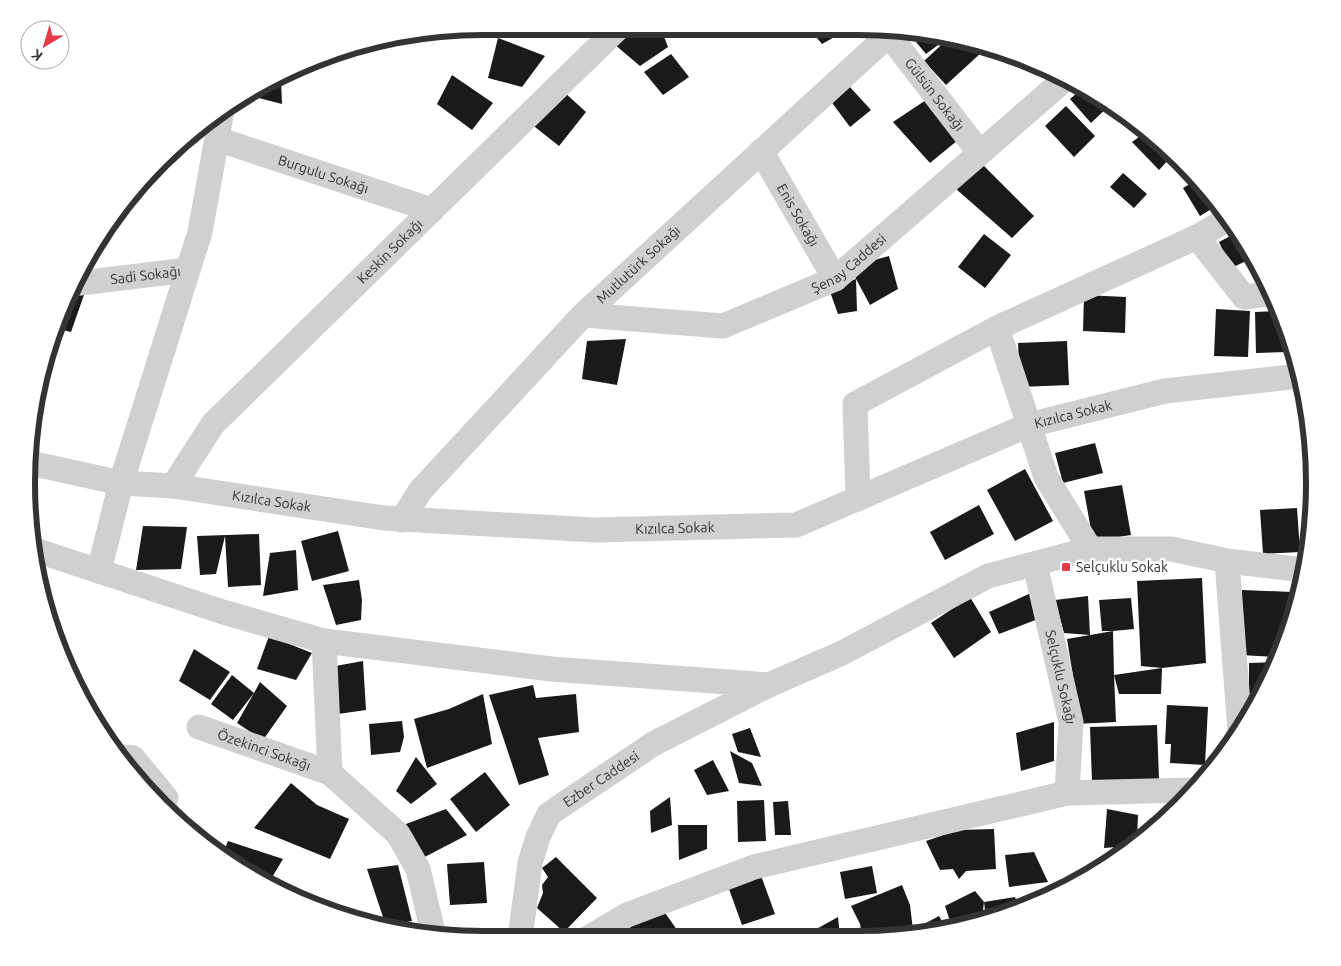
<svg xmlns="http://www.w3.org/2000/svg" width="1341" height="966" font-family="Ubuntu,sans-serif">
<style>
.building{fill:#1a1a1a}
.lines{fill:none;stroke-linecap:round;stroke-linejoin:round}
.minor{stroke:#d0d0d0;stroke-width:25}
.poi-dot{fill:#e63946;stroke:#fff;stroke-width:2}
.labels{text-anchor:middle;dominant-baseline:central;stroke-width:5;stroke-linejoin:round;paint-order:stroke}
.street-label{font-size:14px;fill:#333;stroke:#fff}
.poi-label{font-size:14px;fill:#333;stroke:#fff;text-anchor:start}
.rim{fill:none;stroke:#333;stroke-width:6}
</style>
<rect width="100%" height="100%" fill="#fff"/>
<path class="building" d="M644,26H660L668,47L640,66L614,44Z
M761,26H781L769,36Z
M807,26H854L822,44Z
M907,31L947,35L950,36L926,54Z
M951,36L976,46L982,52L946,85L924,61Z
M498,38L545,56L522,87L488,78Z
M671,54L689,77L663,95L644,72Z
M1028,65L1034,68L1041,70L1035,75Z
M452,75L493,103L472,130L437,104Z
M281,80L282,104L247,95L270,85Z
M849,86L871,110L850,127L830,100Z
M1084,87L1109,106L1091,123L1070,99Z
M564,92L586,112L559,146L530,123Z
M926,100L958,140L930,163L893,122Z
M1066,106L1095,136L1074,157L1045,126Z
M1143,134L1171,157L1159,170L1132,142Z
M983,165L1034,216L1012,238L956,189Z
M1123,173L1147,194L1134,208L1110,187Z
M1198,179L1218,205L1200,216L1183,188Z
M1238,232L1255,257L1231,268L1219,242Z
M984,234L1011,255L985,288L958,267Z
M889,256L898,289L870,305L856,279L857,311L838,314L829,289L856,279L849,267Z
M69,294L84,295L71,332L59,329Z
M1084,295L1126,297L1125,333L1083,331Z
M1216,309L1250,311L1248,357L1214,356Z
M1279,311L1288,331L1289,352L1256,353L1255,312Z
M626,339L617,385L582,379L587,341Z
M1067,341L1069,385L1020,387L1018,343Z
M1095,443L1103,473L1063,483L1055,453Z
M1025,469L1053,521L1015,541L987,490Z
M1306,470H1312L1314,513L1311,531Z
M1122,485L1131,535L1093,541L1084,491Z
M979,505L994,534L945,560L930,532Z
M1297,508L1300,552L1263,554L1260,510Z
M143,526L187,527L181,569L136,570Z
M338,531L349,571L312,581L301,541Z
M259,534L261,585L228,587L225,536L216,574L200,575L197,536Z
M296,550L298,590L263,596L270,553Z
M1202,578L1206,663L1162,668L1161,694H1119L1114,675L1116,722L1075,724L1073,676L1067,639L1113,631H1102L1099,600L1131,598L1134,629L1113,631L1114,675L1162,668L1141,666L1137,581Z
M359,580L362,600L361,620L336,625L323,585Z
M1298,587H1302L1298,603Z
M1242,590L1292,592L1291,623L1278,657L1240,655Z
M1031,593L1038,619L999,634L989,612Z
M1088,596L1090,635L1064,633L1055,600Z
M970,597L991,632L954,658L931,623Z
M269,636L312,653L296,680L257,669Z
M194,649L230,672L210,700L179,681Z
M363,661L366,710L331,715L330,667Z
M1276,662L1262,694H1249V663Z
M232,675L254,693L260,682L287,706L263,740L237,723L254,693L233,720L211,704Z
M533,685L536,698L576,694L579,732L538,738L549,775L519,785L489,695Z
M483,694L492,744L427,768L414,719L449,709Z
M1252,699H1259L1252,710Z
M1167,705L1208,707L1205,765L1170,763L1171,744H1165Z
M402,721L404,737L400,752L371,755L369,724Z
M1054,722V761L1021,771L1016,733Z
M1157,725L1159,779L1092,781L1090,727Z
M750,728L761,757L738,752L732,734Z
M730,751L752,763L762,786L739,783Z
M416,757L437,784L411,804L396,791Z
M713,760L729,791L707,795L694,770Z
M485,772L510,805L476,832L450,799Z
M291,783L317,805L349,819L330,859L254,828Z
M670,797L672,825L651,833L650,811Z
M764,800L766,841L738,842L737,801Z
M788,801L791,835H775L773,802Z
M446,809L467,835L417,861L398,827Z
M1107,809L1138,815L1137,840L1128,846L1104,848Z
M678,825H707V849L679,860Z
M994,829L996,869L966,871L959,879L953,869L940,870L926,841L958,830Z
M228,841L283,859L268,884L222,856Z
M1034,852L1048,882L1009,887L1005,855Z
M556,857L597,898L564,932L537,908L543,893L542,885L548,877L542,868Z
M484,862L487,903L450,905L447,864Z
M398,865L412,921L386,926L367,869Z
M872,866L877,893L845,899L840,872Z
M759,870L775,914L742,925L725,878Z
M902,885L910,905L913,930L900,936H862L860,924L851,906Z
M975,891L984,902L982,919L952,927L945,906Z
M1015,897L1019,909L986,918L984,902Z
M311,899L348,916L347,917L308,903Z
M661,907L682,937L632,938L620,925Z
M939,916L946,928L916,936L913,930Z
M838,917L840,936H823L820,927Z
M820,927L821,936L798,937Z"/>
<g class="lines">
<g class="minor">
<path id="s1" d="M889,35L980,153"/>
<path id="s2" d="M217,139L432,210"/>
<path id="s3" d="M761,151L835,279"/>
<path d="M1197,237L1244,297L1271,294"/>
<path id="s4" d="M72,284L188,270"/>
<path id="s5" d="M583,315L723,326L835,279L1065,79"/>
<path id="s6" d="M30,463L121,483L173,486L384,518L594,530L796,525L1029,425L1165,391L1300,376"/>
<path id="s7" d="M173,486L213,424L620,26"/>
<path d="M858,499L855,404L997,328"/>
<path id="s8" d="M402,520L420,491L583,315L894,30"/>
<path d="M32,549L223,612L324,641L551,669L769,685"/>
<path d="M1090,549L1046,477L997,328L1197,237L1228,219"/>
<path d="M1227,561L1240,730"/>
<path id="s9" d="M1035,564L1071,722L1067,793"/>
<path d="M99,571L121,483L200,232L222,110"/>
<path d="M324,641L330,773L398,834L418,869L434,936"/>
<path id="s10" d="M199,727L330,773"/>
<path d="M123,757L133,758L166,798L163,806"/>
<path id="s11" d="M520,938L530,863L538,837L549,814L653,744L769,685L842,653L988,576L1090,549H1172L1227,561L1304,570"/>
<path d="M588,938L627,915L754,867L1067,793L1193,790"/>
</g>
</g>
<rect class="poi-dot" x="1061" y="562" width="10" height="10" rx="2.5"/>
<g class="labels">
<g class="street-label">
<text stroke="none"><textPath href="#s1" startOffset="75">Gülsün Sokağı</textPath></text>
<text stroke="none"><textPath href="#s2" startOffset="112">Burgulu Sokağı</textPath></text>
<text stroke="none"><textPath href="#s3" startOffset="74">Enis Sokağı</textPath></text>
<text stroke="none"><textPath href="#s7" startOffset="321">Keskin Sokağı</textPath></text>
<text stroke="none"><textPath href="#s5" startOffset="282">Şenay Caddesi</textPath></text>
<text stroke="none"><textPath href="#s8" startOffset="349">Mutlutürk Sokağı</textPath></text>
<text stroke="none"><textPath href="#s4" startOffset="74">Sadi Sokağı</textPath></text>
<text stroke="none"><textPath href="#s6" startOffset="1070">Kızılca Sokak</textPath></text>
<text stroke="none"><textPath href="#s6" startOffset="245">Kızılca Sokak</textPath></text>
<text stroke="none"><textPath href="#s6" startOffset="650">Kızılca Sokak</textPath></text>
<text stroke="none"><textPath href="#s9" startOffset="116">Selçuklu Sokağı</textPath></text>
<text stroke="none"><textPath href="#s10" startOffset="69">Özekinci Sokağı</textPath></text>
<text stroke="none"><textPath href="#s11" startOffset="191">Ezber Caddesi</textPath></text>
</g>
<g class="poi-label">
<text x="1076" y="567">Selçuklu Sokak</text>
</g>
</g>
<path d="M0 0H1341V966H0ZM483 35H858A448 448 0 0 1 1306 483V483A448 448 0 0 1 858 931H483A448 448 0 0 1 35 483V483A448 448 0 0 1 483 35Z" fill="#fff" fill-rule="evenodd"/>
<path class="rim" d="M483 35H858A448 448 0 0 1 1306 483V483A448 448 0 0 1 858 931H483A448 448 0 0 1 35 483V483A448 448 0 0 1 483 35Z"/>
<g transform="translate(45 45) rotate(218)"><circle r="24" fill="#ffffff" stroke="#adadad"/>
<path d="M0-4L9 19L0 12L-9 19Z" fill="#e63946"/>
<text y="-8" font-size="14" font-weight="bold" text-anchor="middle" fill="#333333">K</text>
</g>
</svg>
